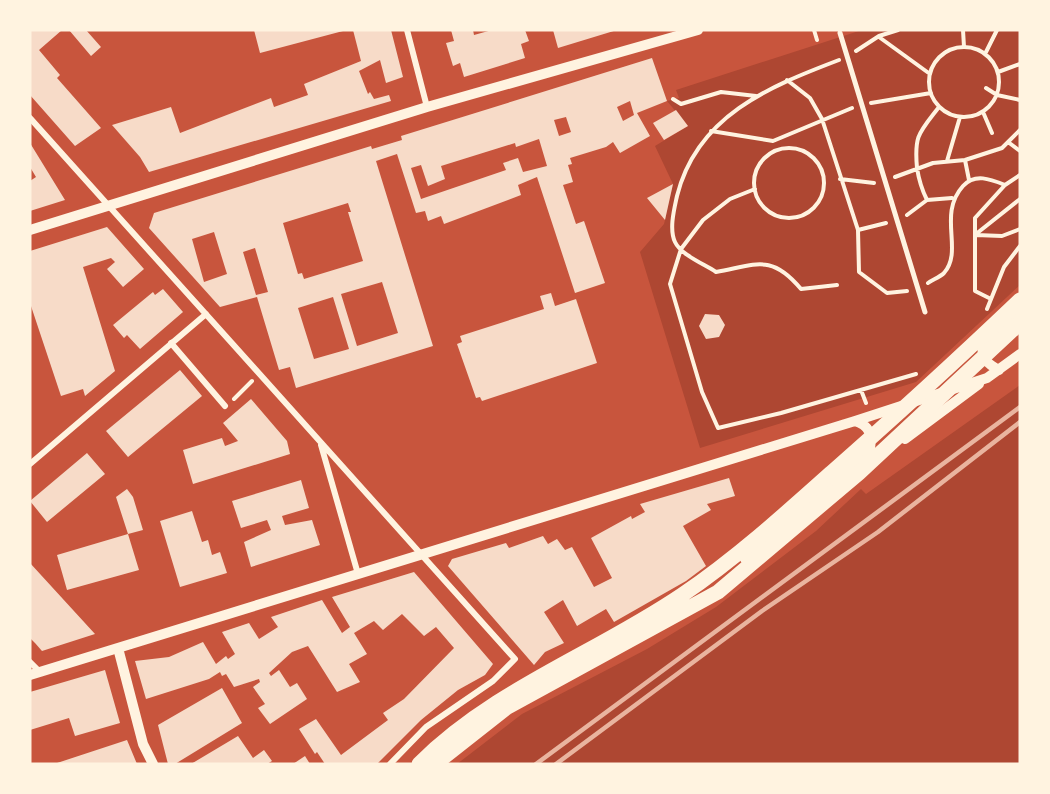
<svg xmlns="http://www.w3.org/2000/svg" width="1050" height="794" font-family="Poppins,sans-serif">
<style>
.green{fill:#ae4732}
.building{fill:#f7dbc8;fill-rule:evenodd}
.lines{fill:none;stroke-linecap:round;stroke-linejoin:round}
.path{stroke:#fff3e0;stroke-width:4}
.pedestrian{stroke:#fff3e0;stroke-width:5}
.minor{stroke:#fff3e0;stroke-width:6}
.tertiary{stroke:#fff3e0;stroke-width:10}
.primary{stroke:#fff3e0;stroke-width:15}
.rail{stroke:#e9b49f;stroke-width:4.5}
</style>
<rect width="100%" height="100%" fill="#c8553d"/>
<path class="green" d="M862,30H1020V285L916,382L700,448L640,252L664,224L673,184L655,146L688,126L667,101L679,98L676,90Z
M1020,385V764H457L522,714L647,649L716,607L816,531L861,489L866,494Z"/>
<path class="building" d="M30,30H62L39,50L60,75L57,78L101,128L75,146L30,95Z
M69,30H86L101,47L91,56Z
M254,30H343V31L260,53Z
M353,30H391L403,77L386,83L380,60L359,71L368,94L370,92L374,99L389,95L391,101L149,172L140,157L112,125L171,107L180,133L271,98L274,107L308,95L304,84L361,61Z
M451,30H473L474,35L492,30H525L529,41L521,44L525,58L464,77L460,63L453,66L446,43L454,41Z
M553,30H617L558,48Z
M652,58L667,101L637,113L650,136L620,153L613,142L606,147L570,158L572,164L568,165L573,182L563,185L576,224L584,221L605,283L575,293L537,177L518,185L521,195L444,224L441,216L428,221L425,211L416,213L397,154L376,161L433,346L296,388L290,367L279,370L257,297L220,307L149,228L154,213L371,146L372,149L402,140L401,136ZM630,101L634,115L623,121L617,107ZM566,117L571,132L559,136L554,120ZM539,139L547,166L523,172L518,158L503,163L506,170L421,199L411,168L421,165L428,186L445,179L441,166L515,143L516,147ZM348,203L351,212H348L363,261L304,279L302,273L298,274L283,223ZM214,232L227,274L204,282L192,239ZM255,248L268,292L256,295L243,252ZM382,282L398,333L357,346L341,294ZM333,297L349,349L314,359L298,308Z
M676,110L688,126L664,140L653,123Z
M30,143L65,200L30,211V181L36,177L30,167Z
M673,184L665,220L647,198Z
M107,227L144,269L123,287L107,269L115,262L111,258L83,267L115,371L85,396L83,389L61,396L30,303V251Z
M163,289L183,312L140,349L127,335L124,338L113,325L153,292L155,295Z
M551,293L555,306L576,299L597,363L482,401L480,397L476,398L457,344L462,342L460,336L544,309L540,296Z
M705,314L719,315L725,325L719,337L706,339L699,326Z
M180,370L202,396L128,457L106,431Z
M251,399L287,441L290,454L193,484L183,450L222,438L225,446L238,441L223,423Z
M87,453L105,474L47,522L30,501Z
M729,478L735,496L707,504L711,510L683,526L706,566L686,581L614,622L606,609L577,626L563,600L544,612L564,643L545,652L534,665L448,566L452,559L506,543L509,548L543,536L548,544L557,539L565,550L572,547L594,587L612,578L591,538L631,516L632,519L645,512L640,504Z
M301,480L309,508L282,516L285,525L312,520L320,545L251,567L244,542L271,530L267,520L241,528L232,501Z
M127,489L133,497L143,530L128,534L116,497Z
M192,511L202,542L208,540L212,555L220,552L227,573L180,587L160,521Z
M128,534L139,570L67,590L57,555Z
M30,563L95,634L42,651L35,643L30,638Z
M414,572L493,664L485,675L458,690L421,720L377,764H325L317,752L315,754L299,729L316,719L341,755L388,720L383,713L404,699L454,648L436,627L424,636L402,614L383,630L374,621L354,633L367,654L349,664L360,682L337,692L308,646L292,652L269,673L271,676L279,670L290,687L297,683L307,699L270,724L258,708L265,704L253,687L260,682L259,679L234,687L226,674L222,676L220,672L209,679L146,699L135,661L169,657L203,642L216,664L226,656L228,659L235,654L222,632L249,623L259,639L278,627L271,617L322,600L342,633L350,627L332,597Z
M105,670L120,723L75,736L69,718L30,730V692Z
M222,688L242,723L175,764H168L158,725Z
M238,736L253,758L264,750L272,761L267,764H191Z
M127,740L137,764H54Z
M305,756L310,764H293Z"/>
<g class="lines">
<path class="path" d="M814,30L817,40
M963,30L964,47
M879,37L930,74
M929 82a35 35 0 1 1 70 0a35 35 0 1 1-70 0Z
M856,51L879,36L898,30
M985,54L997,30
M998,72L1020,64
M787,80L810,98L822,119L858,230L859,272L887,293L907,291
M986,88L997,95L1020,100
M673,99L681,104L721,92L756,96
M871,103L931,93
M983,112L992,133
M711,131L773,141L852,108
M1008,142L1020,151
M754 183a35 35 0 1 1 70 0a35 35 0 1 1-70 0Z
M965,160L969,180
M947,161L960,117
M895,177L933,163L965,160L1002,148L1020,130
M840,179L874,183
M755,189L730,199L703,220L681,249L670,284L702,392L718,428L781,413L916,374
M927,200L952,198
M907,215L927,200C921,188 919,181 917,168C914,135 919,133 939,107
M858,230L886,223
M976,234L1020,199
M976,235L1002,236L1020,229
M928,283C932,280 940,277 944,273C964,250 937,215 963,186C975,173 990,179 1005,185L1020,175
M837,285L801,289C771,253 756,265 716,272C704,264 681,255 675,242C669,229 674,210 677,196C697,116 768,87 839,60
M989,298L975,291V218L1005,185
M987,309L1004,267L1020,246
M861,390L866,403
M234,399L252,381"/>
<path class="pedestrian" d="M840,33L925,312"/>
<path class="minor" d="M407,30L427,107
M30,118L515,659L493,681L426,727L390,764
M171,343L225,406
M321,445L358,574
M30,464L206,314
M30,662L40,672"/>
<path class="tertiary" d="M30,230L427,107L698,30
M999,370C987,364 983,359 982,346L1020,311
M905,439L979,384
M745,559L870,449C872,434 870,426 855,421
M118,648L143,744L153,764
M30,675L855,421L987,378L1020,354"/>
<path class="primary" d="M419,764C494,689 595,654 682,595C735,559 784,515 832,472C896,416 958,359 1020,300
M435,764L506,708L718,592L859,473L1020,323"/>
<path class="rail" d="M536,764L1020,407
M556,764L762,611L878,532L1020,422"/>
</g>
<rect width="1050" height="794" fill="none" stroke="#fff3e0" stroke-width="63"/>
</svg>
